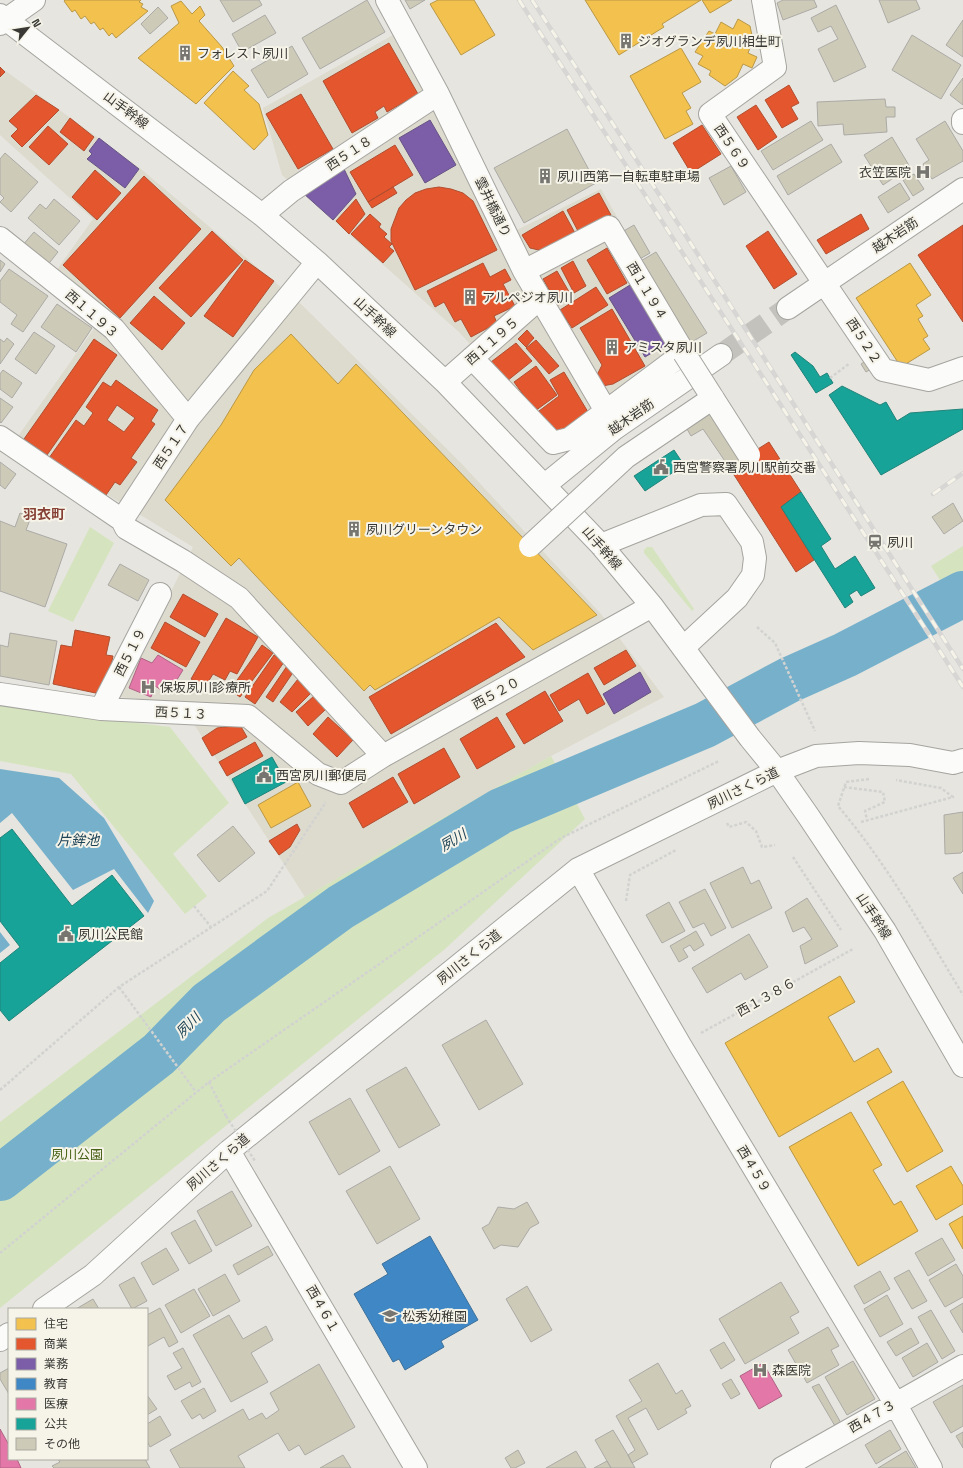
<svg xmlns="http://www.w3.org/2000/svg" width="963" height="1468" font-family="'Space Grotesk','Noto Sans JP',sans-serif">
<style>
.built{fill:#dddace}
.green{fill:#d5e4bf}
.water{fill:#76b0cb}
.homes{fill:#f2c14e;stroke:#ba9846}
.shops{fill:#e4572e;stroke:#b14e30;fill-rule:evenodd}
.offices{fill:#7b5ea7;stroke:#675384}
.schools{fill:#3f88c5;stroke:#3d709a}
.health{fill:#e377a8;stroke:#b06485}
.public{fill:#17a398;stroke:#21837a}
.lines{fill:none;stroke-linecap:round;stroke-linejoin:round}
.river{stroke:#76b0cb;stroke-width:46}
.building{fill:#cecab8;stroke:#abaaa6}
.minor-tunnel{stroke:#c3c2bd;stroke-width:22;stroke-dasharray:22 11;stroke-linecap:butt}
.minor-casing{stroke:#a5a49f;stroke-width:24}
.path{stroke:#d2d2d1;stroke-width:2.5;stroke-dasharray:3 2;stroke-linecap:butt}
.minor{stroke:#fbfbfa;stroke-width:22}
.rail-casing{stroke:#d7d6d4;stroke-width:4.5}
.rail{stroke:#f6f4e9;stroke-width:3;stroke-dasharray:9;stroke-linecap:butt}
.minor-bridge-casing{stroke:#a5a49f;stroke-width:24;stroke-linecap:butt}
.path-bridge{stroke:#d2d2d1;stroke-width:2.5;stroke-dasharray:3 2;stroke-linecap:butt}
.minor-bridge{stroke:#fbfbfa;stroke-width:22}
.labels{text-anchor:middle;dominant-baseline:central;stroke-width:4;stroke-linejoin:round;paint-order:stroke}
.poi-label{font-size:13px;fill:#393834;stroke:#f6f4e9;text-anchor:start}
.street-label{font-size:13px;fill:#393834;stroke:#f6f4e9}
.park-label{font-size:13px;fill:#466115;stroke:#f6f4e9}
.neighbourhood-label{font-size:14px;font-weight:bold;fill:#863f34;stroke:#f6f4e9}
.water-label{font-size:14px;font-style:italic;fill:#1e4356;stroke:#f6f4e9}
</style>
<rect width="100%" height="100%" fill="#e6e5df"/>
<path class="built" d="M393,35L438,115L496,240L601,189L617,217L597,226L670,342L666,356L562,431L550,432L459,332L282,175L263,108Z
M0,67L141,169L302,305L460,462L601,614L664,697L551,756L305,897L181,704L119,697L193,547L16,439L105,313L56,271L93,219L0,135Z"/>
<path class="green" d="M90,527L114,543L73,622L48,611Z
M963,546V616L931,566Z
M647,547H652L694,609L692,611L644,553V550Z
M0,706L170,727L229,803L173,854L207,896L185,914L71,774L0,761Z
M551,756L585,819L445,949L0,1308V1122L268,918Z"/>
<path class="water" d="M0,769L59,778L104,818L154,901L148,913L114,869L73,890L12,813L0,823Z
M0,932L10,945L0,953Z"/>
<path class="homes" d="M65,0H141L139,2L143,4L141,7L148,11L116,38L112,33L109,36L103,28L100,30L94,22L91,24L85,16L81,19L75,10L72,12L64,1Z
M438,0H474L495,35L461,55L430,4Z
M585,0H701L662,24L664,27L619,55Z
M702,0H732L710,13Z
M181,1L192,14L200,6L205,15L199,21L222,47L234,66L196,104L138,58L179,23L171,6Z
M738,19L750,26L753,40L748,53L757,57L752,68L743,64L737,77L725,86L709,75L711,71L698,64L703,56L695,52L709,31L715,34L721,22L733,29Z
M681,48L701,82L682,93L691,108L686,111L693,124L665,139L630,76Z
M233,71L249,86L244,90L259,104L268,135L254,150L204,103Z
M910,263L931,295L916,305L923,316L918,319L928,336L923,339L930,349L901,367L856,298Z
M291,334L338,384L356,364L597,615L533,650L499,617L375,690L370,685L364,691L239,558L231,566L165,500L221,425L254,370Z
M298,782L311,806L271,828L258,805Z
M840,976L855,1002L828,1017L854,1062L878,1048L892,1072L779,1137L725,1043Z
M903,1081L943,1151L907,1172L867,1102Z
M851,1112L882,1165L873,1170L894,1205L901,1201L918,1231L858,1266L789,1147Z
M951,1166L963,1186V1204L936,1220L916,1186Z
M963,1216V1249L949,1224Z"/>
<path class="shops" d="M389,43L418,94L387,112L384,106L375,112L378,118L352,133L323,81Z
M0,67L5,72L0,77Z
M789,85L799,103L791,107L798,119L782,128L765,100Z
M301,94L333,149L298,169L266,114Z
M36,95L59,110L22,147L11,136L18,129L9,121Z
M756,105L777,137L758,150L737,117Z
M70,118L94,137L84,151L60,132Z
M702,125L721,154L691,173L673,143Z
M48,126L68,144L49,165L29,147Z
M395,145L413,175L368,202L350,172Z
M95,170L121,193L97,220L72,197Z
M144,176L201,229L120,318L63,265Z
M393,187L397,193L372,208L368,202Z
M439,187L451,189L463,193L473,201L497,250L415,290L391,241V229L399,208L406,200L415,193L426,189Z
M599,193L611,215L579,233L567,210Z
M356,199L365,214L349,234L336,221Z
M563,211L575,233L543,251L530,248L522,235Z
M370,214L381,224L379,227L387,234L384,237L392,244L389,247L394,251L383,263L351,234Z
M861,214L869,229L826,254L817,240Z
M963,225V322L918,255Z
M212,231L243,260L191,317L159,288Z
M768,231L797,274L774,289L746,246Z
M607,248L627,283L607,294L587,260Z
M245,260L274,281L233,337L204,316Z
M573,261L586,286L574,293L561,268Z
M483,263L490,277L505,269L511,280L503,284L515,306L494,316L497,323L471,337L461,319L455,322L444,302L435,307L427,291Z
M557,271L572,297L558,305L543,279Z
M596,287L608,305L572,328L560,310Z
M154,296L185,323L162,350L130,323Z
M612,309L645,366L613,384L602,386L597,375L602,365L580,328Z
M527,330L534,338L526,347L518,339Z
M94,339L117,355L47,455L24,439Z
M536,340L559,366L549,374L526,348Z
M516,343L532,361L507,381L491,362Z
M536,366L557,395L535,411L514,382Z
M564,372L588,412L563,430L551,431L535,414L559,396L550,380Z
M116,380L158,410L151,421L155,424L131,458L137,462L120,485L115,482L106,495L101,492L100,494L49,458L76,420L84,426L93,413L86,407L103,382L111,387ZM117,405L135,418L124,432L107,420Z
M769,442L801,492L781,507L814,560L796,572L729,467Z
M183,594L218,614L205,637L170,617Z
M226,618L258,637L237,674L230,671L225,680L213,674L205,687L191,679Z
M165,622L200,642L186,667L151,648Z
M496,623L525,657L391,734L369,697Z
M75,630L110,637L106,655L113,656L105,695L53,684L61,645L72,647Z
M262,645L273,653L240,697L230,690Z
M626,650L636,666L604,685L594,668Z
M274,655L284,662L255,704L245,697Z
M287,666L294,671L273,702L266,697Z
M588,673L605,704L587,714L579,699L559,711L550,695Z
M298,679L312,692L292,712L280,702Z
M545,691L563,721L524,744L506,714Z
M314,696L326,709L308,726L296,712Z
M328,717L353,740L337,757L313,734Z
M497,717L515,747L477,769L460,739Z
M240,725L247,737L212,756L202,738L217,728Z
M255,742L263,756L227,776L219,762Z
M444,748L460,777L414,804L398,774Z
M393,777L408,802L363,828L349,803Z
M297,824L300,830L290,847L279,855L269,841Z"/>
<path class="offices" d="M430,120L456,165L425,183L399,138Z
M99,138L139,169L125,188L87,159L92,154L89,151Z
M344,169L356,194L333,220L303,193Z
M630,285L667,344L645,357L609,298Z
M640,672L651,692L614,714L603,694Z"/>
<path class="schools" d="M430,1236L478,1320L441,1341L444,1347L405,1370L399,1359L393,1362L354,1294L388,1274L382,1264Z"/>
<path class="health" d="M158,655L183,670L168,694L155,686L151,697L129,688L141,658L152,663Z
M763,1363L782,1396L759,1409L740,1376Z
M0,1429L9,1445V1459H17L21,1468H0Z"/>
<path class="public" d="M795,352L813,366L820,377L827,373L833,383L816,393L791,355Z
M842,386L880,405L886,402L897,421L910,413L963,409V429L881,475L829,395Z
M674,450L684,465L645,491L634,476Z
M801,492L831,539L821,546L835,569L855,556L875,588L861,596L857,590L849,595L853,602L845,608L781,507Z
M272,757L286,782L245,804L232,779Z
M12,829L72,906L112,875L144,916L9,1021L0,1010V963L20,947L0,921V838Z"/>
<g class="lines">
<path class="river" d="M0,1178L159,1054L209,1003L341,907L501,811L705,725L789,680L845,655L963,594"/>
</g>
<path class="building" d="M220,0H259L262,5L233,22Z
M367,0L385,32L320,69L302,38Z
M405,0H425L410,9Z
M783,0H814L817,7L783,20L777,3Z
M879,0H916L920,9L888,23Z
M836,5L866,67L834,82L818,49L838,39L831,26L818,32L811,18Z
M158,7L168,18L150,34L141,24Z
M265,15L276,33L242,52L232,34Z
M963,20V57L946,45Z
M912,35L961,65L941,99L892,70Z
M292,46L308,74L268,98L251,70Z
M963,78V105L950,95Z
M885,99L886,107H895V117H886L887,132L844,135L843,124L818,126L817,102Z
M811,121L823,140L773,170L761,151Z
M945,121L963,151V161L932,179L923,164L929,160L916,139Z
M567,129L596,183L524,223L494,168Z
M892,137L910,167L883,185L864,155Z
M831,144L842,162L788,195L777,176Z
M5,153L38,182L11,212L0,202L4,198L0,194V159Z
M731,166L746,192L724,205L709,178Z
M914,174L924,189L913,196L903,180Z
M900,183L910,199L888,213L878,197Z
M54,199L80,221L59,245L28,218L40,204L46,209Z
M634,225L650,253L638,260L622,232Z
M34,232L58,252L46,267L22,246Z
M656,252L707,333L690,343L639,262Z
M0,260L5,264L0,272Z
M9,269L48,296L23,332L11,324L17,315L0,302V281Z
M57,304L92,328L76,352L41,327Z
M34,332L55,346L36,374L15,359Z
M7,338L14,344L0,364V339L4,342Z
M871,358L876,366L866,372L861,364Z
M3,370L22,383L12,398L0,389V374Z
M0,398L13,407L1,423L0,422Z
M710,414L740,460L729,467L703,429L691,436L687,429Z
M0,462L16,474L5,489L0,485Z
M953,503L963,521L944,534L932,517Z
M20,513L31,517L26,530L67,544L45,607L0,591V521L15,527Z
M120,564L149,580L138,601L108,585Z
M10,633L57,641L49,685L0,676V645L8,647Z
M963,812V851L961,853L945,854L944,815Z
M233,826L255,853L219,882L197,855Z
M743,867L751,884L759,880L772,908L732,928L710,883Z
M963,872V894L953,878Z
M705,889L726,928L711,936L704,923L693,928L679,902Z
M807,898L838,946L805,964L800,946L812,939L804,927L793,932L785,912Z
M669,902L685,931L662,943L646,915Z
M696,931L704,945L694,951L690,945L683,949L688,957L679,962L670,946Z
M749,934L768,967L745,980L741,973L707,993L692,968Z
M486,1020L523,1084L479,1110L442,1045Z
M406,1067L440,1125L399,1148L366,1090Z
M350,1098L380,1151L339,1175L309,1122Z
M390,1166L420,1219L377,1244L346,1191Z
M232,1191L252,1226L216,1246L197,1211Z
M527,1202L539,1223L530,1228L518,1247L501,1245L494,1249L482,1228L489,1224L498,1207L514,1209Z
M195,1220L212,1251L189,1264L171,1233Z
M942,1238L955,1260L928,1276L915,1253Z
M268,1246L273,1255L238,1275L233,1265Z
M166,1248L179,1270L153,1285L141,1263Z
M956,1264L963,1276V1297L945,1307L929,1280Z
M909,1270L927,1301L912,1309L894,1278Z
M880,1271L890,1289L864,1304L854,1286Z
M225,1274L240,1301L213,1316L198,1289Z
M134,1277L147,1301L132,1309L119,1285Z
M781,1282L799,1312L790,1317L799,1333L745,1364L719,1319Z
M527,1286L552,1330L531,1342L506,1299Z
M194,1289L210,1316L181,1333L165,1305Z
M887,1295L903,1324L880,1337L864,1309Z
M93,1299L99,1309H76Z
M963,1303V1333L950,1311Z
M160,1308L178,1342L169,1347L164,1337L148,1346L147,1345V1315Z
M931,1310L955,1351L942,1359L918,1317Z
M229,1315L243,1339L266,1326L273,1340L251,1353L268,1382L231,1402L193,1335Z
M828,1327L839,1346L831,1350L839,1365L807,1383L788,1350Z
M911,1328L919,1343L896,1356L887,1342Z
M724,1342L735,1360L721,1369L710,1350Z
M927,1343L938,1362L913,1377L902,1358Z
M183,1348L201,1382L192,1387L190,1382L175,1390L167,1376L182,1368L173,1353Z
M853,1361L875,1399L847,1415L825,1377Z
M658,1363L676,1394L682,1390L691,1406L685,1409L687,1413L658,1430L646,1408L628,1418L648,1454L632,1463L628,1455L635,1450L616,1416L642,1401L629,1380Z
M319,1364L355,1427L305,1455L299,1445L289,1451L278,1433L238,1456L245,1468H180L170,1450L243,1409L249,1420L262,1413L266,1419L279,1410L270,1393Z
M9,1368V1394L0,1379V1373Z
M731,1379L740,1394L731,1399L722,1384Z
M819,1384L841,1423L835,1426L812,1387Z
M963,1385V1426L951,1433L933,1402Z
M204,1388L216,1411L203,1419L200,1414L192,1419L181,1401Z
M147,1395L157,1409L147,1415Z
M160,1416L171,1435L150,1447L147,1441V1424Z
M613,1430L628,1455L635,1468H611L595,1440Z
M890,1430L901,1449L876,1464L865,1445Z
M963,1432V1448L956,1436Z
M518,1450L525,1463L515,1468H511L505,1458Z
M576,1451L586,1468H546Z
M906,1451L916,1468H878Z
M343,1455L351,1468H320Z
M58,1459H145L150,1468H54L52,1466L60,1462Z
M607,1461L611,1468H594Z"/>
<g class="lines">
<path class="minor-tunnel" d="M721,355L788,308"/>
<g class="minor-casing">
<path id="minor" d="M387,0L438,94L524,271L606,411
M763,0L775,67L710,114L883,370L929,380L963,368
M0,15L262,215L317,262L445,382L601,545L652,606L750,738L777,771L809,817L885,931L963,1066
M0,24L34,0
M963,120V123
M262,215L291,191L438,94
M0,238L114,329L188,419
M788,308L963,189
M472,358L553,443L569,439L684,353L609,227L524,271
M445,382L539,299
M0,437L122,520L126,528L183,561L239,598L383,756
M545,485L614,429L721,355
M122,520L188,419L317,262
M601,545L701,505L726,504L752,542L755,558L753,575L737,598L683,648
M0,694L101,709L248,716L318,774L341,783L383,756L652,606
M101,709L160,594
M578,869L680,1045L895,1403L931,1468
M229,1151L416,1468
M44,1309L93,1275L229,1151L578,869L777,771L816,756L859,753L910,755L953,763L963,760
M0,1340L9,1334
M782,1468L963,1366"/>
</g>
<path class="path" d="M830,378L850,363
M757,627L775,643L815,731
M869,779L846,782L838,806C887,864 924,930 963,995
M844,787L883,792L885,802L865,811L867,820
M861,822L953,797L941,788L896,780
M727,823L729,827L746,822L756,831L762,847L775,845
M793,857L841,930
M626,901L630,875L676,850
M194,906L211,927
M119,987L196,1092
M701,1033L853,949
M209,1082L226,1116
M0,1090L119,987L267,891L326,802
M0,1253L209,1082L561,838L719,761"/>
<use href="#minor" class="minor"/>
<g class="rail-casing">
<path id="rail" d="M519,0L963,687
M532,0L679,225L963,669
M933,494L963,473"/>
</g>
<use href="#rail" class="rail"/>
<g class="minor-bridge-casing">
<path id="minor-bridge" d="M684,353L749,455
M530,546L626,457L713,398"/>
</g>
<path class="path-bridge" d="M226,1116L255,1161"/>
<use href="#minor-bridge" class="minor-bridge"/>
</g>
<defs>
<g id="building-bare" transform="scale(1.2)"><path d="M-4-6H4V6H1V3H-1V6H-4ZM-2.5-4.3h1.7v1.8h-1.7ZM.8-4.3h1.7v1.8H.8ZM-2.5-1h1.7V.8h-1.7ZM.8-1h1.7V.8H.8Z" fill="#767570" stroke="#f6f4e9" stroke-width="2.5" paint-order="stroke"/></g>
<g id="hospital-bare" transform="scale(1.2)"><path d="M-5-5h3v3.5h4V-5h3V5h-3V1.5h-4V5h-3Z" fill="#767570" stroke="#f6f4e9" stroke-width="2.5" paint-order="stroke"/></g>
<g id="civic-bare" transform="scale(1.2)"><path d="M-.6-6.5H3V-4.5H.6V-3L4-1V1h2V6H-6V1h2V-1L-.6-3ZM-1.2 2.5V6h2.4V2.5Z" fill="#767570" stroke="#f6f4e9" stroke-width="2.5" paint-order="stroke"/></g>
<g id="station-bare" transform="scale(1.2)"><path d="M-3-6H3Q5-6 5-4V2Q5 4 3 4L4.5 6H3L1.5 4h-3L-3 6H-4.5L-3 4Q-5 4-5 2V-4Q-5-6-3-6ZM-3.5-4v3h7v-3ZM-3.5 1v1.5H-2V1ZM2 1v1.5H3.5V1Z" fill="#767570" stroke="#f6f4e9" stroke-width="2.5" paint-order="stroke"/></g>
<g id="school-bare" transform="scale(1.2)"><path d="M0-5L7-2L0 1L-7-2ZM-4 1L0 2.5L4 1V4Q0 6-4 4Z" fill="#767570" stroke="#f6f4e9" stroke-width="2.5" paint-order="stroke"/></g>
</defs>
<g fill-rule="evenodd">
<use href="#building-bare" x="626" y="41"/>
<use href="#building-bare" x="185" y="53"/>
<use href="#hospital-bare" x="923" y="172"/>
<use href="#building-bare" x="545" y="176"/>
<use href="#building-bare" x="470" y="297"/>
<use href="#building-bare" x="612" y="347"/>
<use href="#civic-bare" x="661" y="467"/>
<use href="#building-bare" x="354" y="529"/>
<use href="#station-bare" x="875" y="542"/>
<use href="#hospital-bare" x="148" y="687"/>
<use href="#civic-bare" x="264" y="775"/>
<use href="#civic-bare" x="66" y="934"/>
<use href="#school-bare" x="390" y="1316"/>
<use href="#hospital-bare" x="760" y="1370"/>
</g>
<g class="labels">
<g class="poi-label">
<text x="638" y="41">ジオグランデ夙川相生町</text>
<text x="197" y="53">フォレスト夙川</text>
<text x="911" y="172" text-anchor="end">衣笠医院</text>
<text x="557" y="176">夙川西第一自転車駐車場</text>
<text x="482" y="297">アルペジオ夙川</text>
<text x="624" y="347">アミスタ夙川</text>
<text x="673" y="467">西宮警察署夙川駅前交番</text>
<text x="366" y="529">夙川グリーンタウン</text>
<text x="887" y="542">夙川</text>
<text x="160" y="687">保坂夙川診療所</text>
<text x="276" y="775">西宮夙川郵便局</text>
<text x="78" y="934">夙川公民館</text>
<text x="402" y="1316">松秀幼稚園</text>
<text x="772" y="1370">森医院</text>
</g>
<g class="street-label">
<text transform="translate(126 110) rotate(37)">山手幹線</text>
<text transform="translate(732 147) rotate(56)">西５６９</text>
<text transform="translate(349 153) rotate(-33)">西５１８</text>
<text transform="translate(493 207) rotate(64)">雲井橋通り</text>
<text transform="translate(895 235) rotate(-34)">越木岩筋</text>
<text transform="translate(647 291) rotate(59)">西１１９４</text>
<text transform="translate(92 314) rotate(41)">西１１９３</text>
<text transform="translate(375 317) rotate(43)">山手幹線</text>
<text transform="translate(492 341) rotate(-41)">西１１９５</text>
<text transform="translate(864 341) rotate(57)">西５２２</text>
<text transform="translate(631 417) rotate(-35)">越木岩筋</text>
<text transform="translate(171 446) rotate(-56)">西５１７</text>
<text transform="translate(602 548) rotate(49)">山手幹線</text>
<text transform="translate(130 652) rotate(-63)">西５１９</text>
<text transform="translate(496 693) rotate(-29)">西５２０</text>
<text transform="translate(181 713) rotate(3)">西５１３</text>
<text transform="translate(743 788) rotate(-26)">夙川さくら道</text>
<text transform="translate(874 916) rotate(57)">山手幹線</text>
<text transform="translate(469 957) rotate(-39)">夙川さくら道</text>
<text transform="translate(766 997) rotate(-29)">西１３８６</text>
<text transform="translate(218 1162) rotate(-41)">夙川さくら道</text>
<text transform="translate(754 1169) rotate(59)">西４５９</text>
<text transform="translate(323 1309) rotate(60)">西４６１</text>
<text transform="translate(872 1416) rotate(-30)">西４７３</text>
</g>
<g class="park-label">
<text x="77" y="1154">夙川公園</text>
</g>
<g class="neighbourhood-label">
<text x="44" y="514">羽衣町</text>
</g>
<g class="water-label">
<text x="78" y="840">片鉾池</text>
<text transform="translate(453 840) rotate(-31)">夙川</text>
<text transform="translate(188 1025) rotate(-46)">夙川</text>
</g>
</g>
<rect x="8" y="1308" width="140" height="152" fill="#f6f4e9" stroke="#aaa9a1"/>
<rect x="16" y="1318" width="20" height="12" fill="#f2c14e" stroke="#aaa9a1"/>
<text x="44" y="1328" font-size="12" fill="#393834">住宅</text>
<rect x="16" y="1338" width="20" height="12" fill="#e4572e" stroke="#aaa9a1"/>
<text x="44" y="1348" font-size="12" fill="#393834">商業</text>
<rect x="16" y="1358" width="20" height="12" fill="#7b5ea7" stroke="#aaa9a1"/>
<text x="44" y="1368" font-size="12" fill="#393834">業務</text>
<rect x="16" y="1378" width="20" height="12" fill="#3f88c5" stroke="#aaa9a1"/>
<text x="44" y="1388" font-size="12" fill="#393834">教育</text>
<rect x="16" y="1398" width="20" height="12" fill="#e377a8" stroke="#aaa9a1"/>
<text x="44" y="1408" font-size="12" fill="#393834">医療</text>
<rect x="16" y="1418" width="20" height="12" fill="#17a398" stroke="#aaa9a1"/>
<text x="44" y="1428" font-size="12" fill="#393834">公共</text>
<rect x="16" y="1438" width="20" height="12" fill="#cecab8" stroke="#aaa9a1"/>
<text x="44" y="1448" font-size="12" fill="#393834">その他</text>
<g transform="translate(28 28) rotate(60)" stroke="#f6f4e9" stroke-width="3" paint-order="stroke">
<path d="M0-3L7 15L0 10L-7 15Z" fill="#393834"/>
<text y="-6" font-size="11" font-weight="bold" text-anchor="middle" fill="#393834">N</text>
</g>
</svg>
